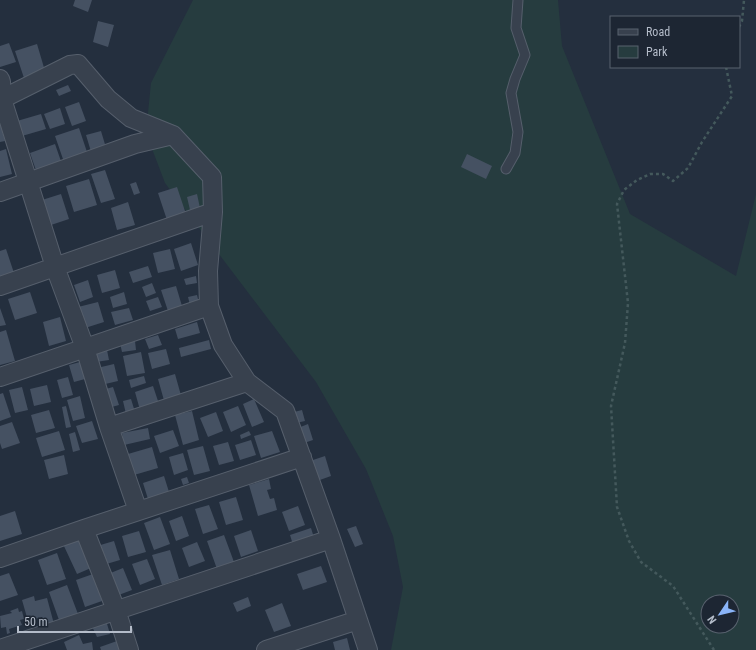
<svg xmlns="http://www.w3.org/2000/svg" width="756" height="650" font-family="'Roboto Condensed',sans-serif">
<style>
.green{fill:#263c3f;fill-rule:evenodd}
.building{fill:#455162}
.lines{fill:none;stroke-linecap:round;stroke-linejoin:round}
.lane-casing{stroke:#565f6c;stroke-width:11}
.street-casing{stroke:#565f6c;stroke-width:20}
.path{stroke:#44595c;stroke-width:2.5;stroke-dasharray:3 3;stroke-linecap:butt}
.lane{stroke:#38414e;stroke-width:9}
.street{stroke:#38414e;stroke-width:18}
</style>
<rect width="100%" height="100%" fill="#242f3e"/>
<path class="green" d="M193,0H558L562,46L630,214L736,276L756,194V650H391L403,587L393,536L366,469L316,382L165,183L146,133L151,83ZM708,602H732V626H708Z"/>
<path class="building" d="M75,0H92L88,12L73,6Z
M98,21L114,25L108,47L93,42Z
M9,43L16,62L0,67V46Z
M37,44L45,71L24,78L15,51Z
M68,85L71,91L59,96L56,90Z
M79,102L86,121L72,126L65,107Z
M60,108L65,124L50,129L44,114Z
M41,114L46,129L22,136L17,121Z
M0,124L5,141L0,142Z
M79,128L88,155L64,162L55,136Z
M101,131L107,151L92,155L86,135Z
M55,144L63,167L38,176L30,153Z
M6,149L12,174L0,177V151Z
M467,154L492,166L486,179L461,167Z
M105,170L115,199L101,203L91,174Z
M89,179L97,205L74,212L66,186Z
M136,182L140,193L134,195L130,184Z
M177,187L186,214L167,220L158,193Z
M61,194L69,219L51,225L42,200Z
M197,194L200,208L190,210L187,197Z
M128,202L135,225L117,230L111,208Z
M191,243L198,265L181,271L174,249Z
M6,249L14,273L0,277V251Z
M170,249L175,269L158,273L153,253Z
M148,266L152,277L133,283L129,272Z
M115,270L120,288L102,293L97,275Z
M196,276L197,283L186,285L184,279Z
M88,280L93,297L80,302L74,285Z
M152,283L156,293L146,297L142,287Z
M176,286L182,306L168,311L161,290Z
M30,292L37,313L15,320L8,299Z
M124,292L127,304L113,308L110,297Z
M197,295L199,303L190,305L188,297Z
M158,297L162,307L150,311L146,301Z
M98,302L104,322L85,328L78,307Z
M0,308L6,325L0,326Z
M129,308L133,320L115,325L111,312Z
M60,317L66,341L49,346L43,322Z
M197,322L200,333L178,339L175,329Z
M6,330L15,361L0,365V332Z
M158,335L162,345L149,349L145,339Z
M209,340L211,349L181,357L179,348Z
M135,341L136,350L122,352L120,343Z
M166,349L170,364L152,369L148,353Z
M107,350L109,360L96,362L95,352Z
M141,352L145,373L127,376L123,356Z
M80,362L85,379L74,382L69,365Z
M114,364L118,381L101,385L97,368Z
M175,374L182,399L165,404L158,379Z
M144,376L146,383L131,388L129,380Z
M68,377L73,395L62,398L57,380Z
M47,385L51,402L34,406L30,389Z
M153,386L159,404L140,410L135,392Z
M22,387L28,410L15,413L9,390Z
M113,387L119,405L108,408L102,390Z
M3,393L11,417L0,421V394Z
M80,396L85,418L73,421L67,400Z
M131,399L135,412L126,414L123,401Z
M254,399L264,422L252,427L243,404Z
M66,406L71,427L66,428L62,407Z
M238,406L246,425L231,432L223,412Z
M49,410L55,428L36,433L31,415Z
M302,410L305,421L296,423L294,412Z
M192,411L199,440L183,445L175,415Z
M216,412L223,431L208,437L200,418Z
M92,421L98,439L82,443L76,426Z
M12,422L20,443L2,449L0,443V426Z
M308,424L313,440L304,443L298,428Z
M148,428L150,439L124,445L122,433Z
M173,430L179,446L160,453L154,436Z
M59,431L65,450L42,457L36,438Z
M249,431L251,435L241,439L240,435Z
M272,431L280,452L261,458L254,436Z
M75,432L80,450L73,452L69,434Z
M251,440L256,455L240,460L235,445Z
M228,442L234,461L219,465L213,446Z
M203,446L210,471L194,475L187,450Z
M152,447L158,468L134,475L128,454Z
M183,453L188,470L174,475L169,457Z
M64,455L68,474L49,479L44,460Z
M325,456L331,476L317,481L310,461Z
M164,476L169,492L148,499L143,483Z
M187,477L189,483L183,485L181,479Z
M269,479L271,489L267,490L270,499L274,498L277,510L258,516L249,485Z
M236,497L243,520L226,525L219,502Z
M209,505L218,529L203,534L195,509Z
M298,506L305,525L289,531L282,512Z
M15,511L22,534L0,541V516Z
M182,516L189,536L176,541L169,521Z
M160,517L170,544L154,550L144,523Z
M356,526L363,544L355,547L347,529Z
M311,528L315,541L294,548L290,535Z
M251,530L258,551L241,557L234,536Z
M139,531L146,552L128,557L122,536Z
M224,535L234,562L217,569L207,541Z
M78,537L91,568L77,574L63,544Z
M114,541L120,560L103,565L97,546Z
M197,542L205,561L189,567L182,548Z
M170,550L179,579L162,585L152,555Z
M57,553L66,579L47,585L38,560Z
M147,559L155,579L140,585L132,564Z
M321,566L327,582L303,590L297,574Z
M123,568L132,590L116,596L108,574Z
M9,573L18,595L0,601V576Z
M93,574L102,601L85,607L76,580Z
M67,585L78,614L59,620L49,592Z
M34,596L35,601L47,598L54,624L45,626L42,617L28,621L22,600Z
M248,597L251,606L237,612L233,603Z
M282,603L291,626L274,632L265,610Z
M18,608L19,612L22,611L24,619L20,620L22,625L9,629L10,633L7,634L6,627L1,628L0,616L12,613L10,611Z
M105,617L110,634L97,637L90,622Z
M79,635L83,644L92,642L93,650H67L64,642Z
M347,638L350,650H335L333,642Z
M117,641L120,650H101L100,647Z"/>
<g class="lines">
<g class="lane-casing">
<path id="lane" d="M506,169L515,153L518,132L511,93L515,79L525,55L516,28L518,0"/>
</g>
<g class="street-casing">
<path id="street" d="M0,79L1,82L2,99L55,267L85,348L109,427L138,511
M0,100L70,65L78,64L108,99L131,118L173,135L212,177L213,212L208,271L209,306L223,345L247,382L285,411L331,539L368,650
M0,192L135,144L173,135
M0,286L213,212
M0,377L209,306
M109,427L247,382
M84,529L116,610L129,650
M0,558L84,529L302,457
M0,649L331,539
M266,650L358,620"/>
</g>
<path class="path" d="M739,27L742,21L744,0
M714,650L673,586L641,562L629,541L617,507L611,406L625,343L628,303L617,204L624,190L637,180L650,174H663L673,181L688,168L702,142L732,96L726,67"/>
<use href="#lane" class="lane"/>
<use href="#street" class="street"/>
</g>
<rect x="610" y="16" width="130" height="52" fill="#1d2633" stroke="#59626f"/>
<rect x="618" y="29" width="20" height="6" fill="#38414e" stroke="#59626f"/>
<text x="646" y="36" font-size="12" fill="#b4bcc9">Road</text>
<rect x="618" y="46" width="20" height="12" fill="#263c3f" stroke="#59626f"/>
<text x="646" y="56" font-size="12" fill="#b4bcc9">Park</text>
<g transform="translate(720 614) rotate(235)"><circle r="19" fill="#1d2633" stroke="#59626f"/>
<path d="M0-3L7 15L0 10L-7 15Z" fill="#8ab4f8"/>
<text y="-6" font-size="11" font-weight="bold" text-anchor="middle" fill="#b4bcc9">N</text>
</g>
<path d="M18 626v6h113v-6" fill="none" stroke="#b4bcc9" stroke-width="2"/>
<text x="24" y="626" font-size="12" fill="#b4bcc9" stroke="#1d2633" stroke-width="3" paint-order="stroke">50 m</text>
</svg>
